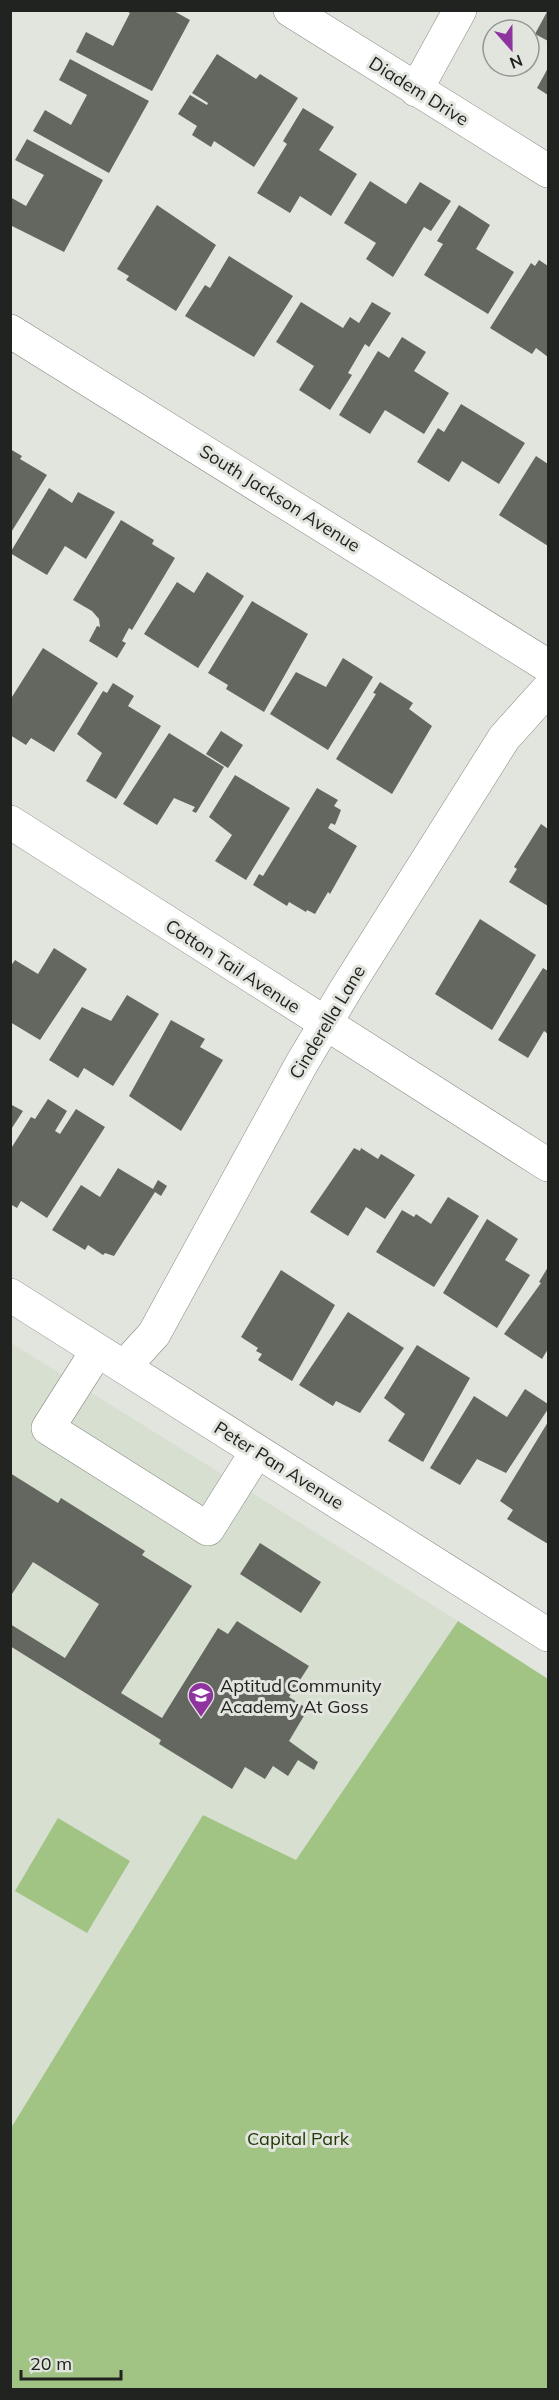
<svg xmlns="http://www.w3.org/2000/svg" width="559" height="2400" font-family="Mulish,sans-serif">
<style>
.built{fill:#d6dfd0}
.green{fill:#a1c485}
.building{fill:#636760}
.lines{fill:none;stroke-linecap:round;stroke-linejoin:round}
.minor-casing{stroke:#868a83;stroke-width:34}
.major-casing{stroke:#868a83;stroke-width:34}
.minor{stroke:#fff;stroke-width:33}
.major{stroke:#fff;stroke-width:33}
.labels{text-anchor:middle;dominant-baseline:central;stroke-width:6;stroke-linejoin:round;paint-order:stroke}
.street-label{font-size:18px;fill:#212320;stroke:#e1e5de}
.poi-label{font-size:18px;fill:#212320;stroke:#e1e5de;text-anchor:start}
.park-label{font-size:18px;fill:#213907;stroke:#e1e5de}
</style>
<rect width="100%" height="100%" fill="#e1e5de"/>
<path class="built" d="M11,1343L458,1621L296,1860L203,1815L11,2128Z"/>
<path class="green" d="M458,1621L548,1679V2389H11V2128L203,1815L296,1860Z
M58,1818L130,1861L87,1933L15,1891Z"/>
<path class="building" d="M124,10H172L190,20L152,91L76,52L86,32L113,46L130,13Z
M548,10V41L535,34Z
M217,54L256,79L260,74L298,98L254,167L214,141L211,147L192,135L197,126L178,114L190,95L207,105L208,103L192,93Z
M70,59L149,101L109,173L33,131L45,110L71,125L87,95L59,80Z
M548,68V95L537,88Z
M303,108L334,127L319,150L357,174L331,216L300,196L290,213L257,193L287,144L283,141Z
M27,139L103,180L64,252L10,225V197L26,206L44,175L15,160Z
M370,181L406,204L420,182L451,201L431,231L424,227L393,277L366,259L376,243L344,223Z
M157,205L216,245L176,311L126,280L129,276L117,269Z
M459,205L490,225L476,249L514,272L488,314L424,275L443,244L437,241Z
M229,256L293,296L254,357L185,316L205,285L210,288Z
M539,260L548,266V357L536,348L532,354L490,328L531,263L535,266Z
M301,302L343,328L350,317L359,323L372,302L391,313L369,347L365,344L348,373L352,375L330,410L299,390L314,366L276,342Z
M402,337L426,352L414,371L449,393L424,434L385,410L370,434L339,415L378,351L389,358Z
M461,404L525,443L499,484L462,461L449,482L417,462L438,428L444,432Z
M10,449L22,456L20,459L47,475L10,534Z
M536,456L548,464V546L499,515Z
M49,488L72,503L78,492L115,512L86,559L65,546L47,575L10,553Z
M121,520L154,540L152,544L175,558L132,630L129,628L122,641L126,643L117,658L89,641L97,626L100,627L99,619L92,611L73,600Z
M207,572L244,596L198,668L144,634L177,582L194,593Z
M252,601L308,634L264,712L226,689L228,685L208,673Z
M43,648L98,683L54,752L31,738L26,745L10,735V700Z
M343,658L373,677L328,750L270,714L296,672L326,687Z
M380,682L413,703L409,709L432,726L392,794L336,759L376,694L373,693Z
M113,683L134,696L128,706L161,726L116,799L86,781L102,753L77,734L103,691L107,693Z
M221,731L243,745L228,768L206,754Z
M169,733L224,767L196,813L192,811L195,807L174,798L157,825L123,804Z
M235,775L290,808L246,880L215,861L232,835L209,817Z
M317,788L338,800L334,806L341,810L335,825L331,823L328,828L357,846L330,894L328,892L315,914L307,910L306,912L289,902L287,906L253,885L259,874L263,876Z
M541,824L548,829V906L509,882L517,869L514,867Z
M480,919L536,955L492,1030L435,994Z
M54,948L87,969L40,1040L10,1022V967L15,960L38,974Z
M543,968L548,971V1034L544,1031L528,1058L498,1040Z
M127,995L159,1014L113,1086L84,1068L78,1078L49,1060L82,1007L111,1021Z
M171,1020L205,1039L200,1047L223,1060L181,1131L129,1096Z
M48,1099L67,1111L55,1131L60,1134L76,1109L105,1127L47,1218L21,1201L17,1208L10,1204V1150L31,1117L35,1119Z
M10,1104L23,1111L10,1131Z
M354,1148L360,1151L361,1148L378,1159L381,1154L415,1175L385,1219L366,1207L348,1236L310,1212Z
M118,1168L153,1189L158,1180L167,1186L161,1196L155,1192L114,1256L105,1253L103,1255L88,1245L85,1250L52,1230L81,1185L100,1197Z
M448,1197L479,1216L434,1287L376,1252L402,1210L414,1217L416,1214L431,1224Z
M487,1219L518,1239L505,1260L530,1275L497,1328L443,1293Z
M548,1267V1349L542,1359L504,1334L541,1283L539,1282Z
M281,1270L335,1305L292,1381L258,1360L262,1354L256,1351L258,1348L241,1337Z
M348,1312L404,1348L360,1413L336,1401L333,1406L299,1385Z
M417,1345L470,1378L423,1462L388,1441L405,1414L384,1398Z
M525,1389L548,1404V1409L506,1473L477,1459L460,1485L430,1468L474,1396L507,1417Z
M548,1422V1544L507,1519L513,1510L500,1501Z
M10,1473L58,1503L61,1498L145,1551L142,1555L192,1586L121,1693L162,1718L218,1628L228,1634L237,1621L309,1666L289,1697L308,1709L289,1741L318,1762L314,1770L298,1760L288,1776L273,1766L265,1779L245,1767L232,1789L159,1744L161,1740L10,1646V1624L65,1658L99,1604L33,1562L10,1597Z
M260,1543L321,1582L301,1613L240,1574Z"/>
<g class="lines">
<g class="minor-casing">
<path id="minor" d="M290,10L548,171
M416,90L460,10
M10,822L548,1165
M10,1295L548,1635
M97,1351L48,1428L208,1529L257,1451
M124,1367L154,1334L302,1063L346,989L504,738L548,689"/>
</g>
<g class="major-casing">
<path id="major" d="M10,331L548,666"/>
</g>
<use href="#minor" class="minor"/>
<use href="#major" class="major"/>
</g>
<defs>
<g id="school-pin" transform="scale(1.35)"><path d="M0 17L-7.5 6A9.5 9.5 0 1 1 7.5 6Z" fill="#8f339e" stroke="#e1e5de"/><path d="M0-5L7-2L0 1L-7-2ZM-4 1L0 2.5L4 1V4Q0 6-4 4Z" fill="#fff"/></g>
</defs>
<g fill-rule="evenodd">
<use href="#school-pin" x="201" y="1695"/>
</g>
<g class="labels">
<g class="street-label">
<text transform="translate(419 91) rotate(32)">Diadem Drive</text>
<text transform="translate(280 498) rotate(32)">South Jackson Avenue</text>
<text transform="translate(233 966) rotate(33)">Cotton Tail Avenue</text>
<text transform="translate(327 1022) rotate(-59)">Cinderella Lane</text>
<text transform="translate(279 1465) rotate(32)">Peter Pan Avenue</text>
</g>
<g class="poi-label">
<text x="220" y="1685">Aptitud Community<tspan x="220" dy="21">Academy At Goss</tspan></text>
</g>
<g class="park-label">
<text x="298" y="2138">Capital Park</text>
</g>
</g>
<rect width="559" height="2400" fill="none" stroke="#212320" stroke-width="24"/>
<g transform="translate(511 48) rotate(159)"><circle r="28" fill="#e1e5de" stroke="#949792" stroke-width="1.5"/>
<path d="M0-4.5L10 22L0 15L-10 22Z" fill="#8f339e"/>
<text y="-9" font-size="16" font-weight="bold" text-anchor="middle" fill="#212320">N</text>
</g>
<path d="M21 2370v9h100v-9" fill="none" stroke="#212320" stroke-width="3"/>
<text x="30" y="2370" font-size="18" fill="#212320" stroke="#e1e5de" stroke-width="4.5" paint-order="stroke">20 m</text>
</svg>
